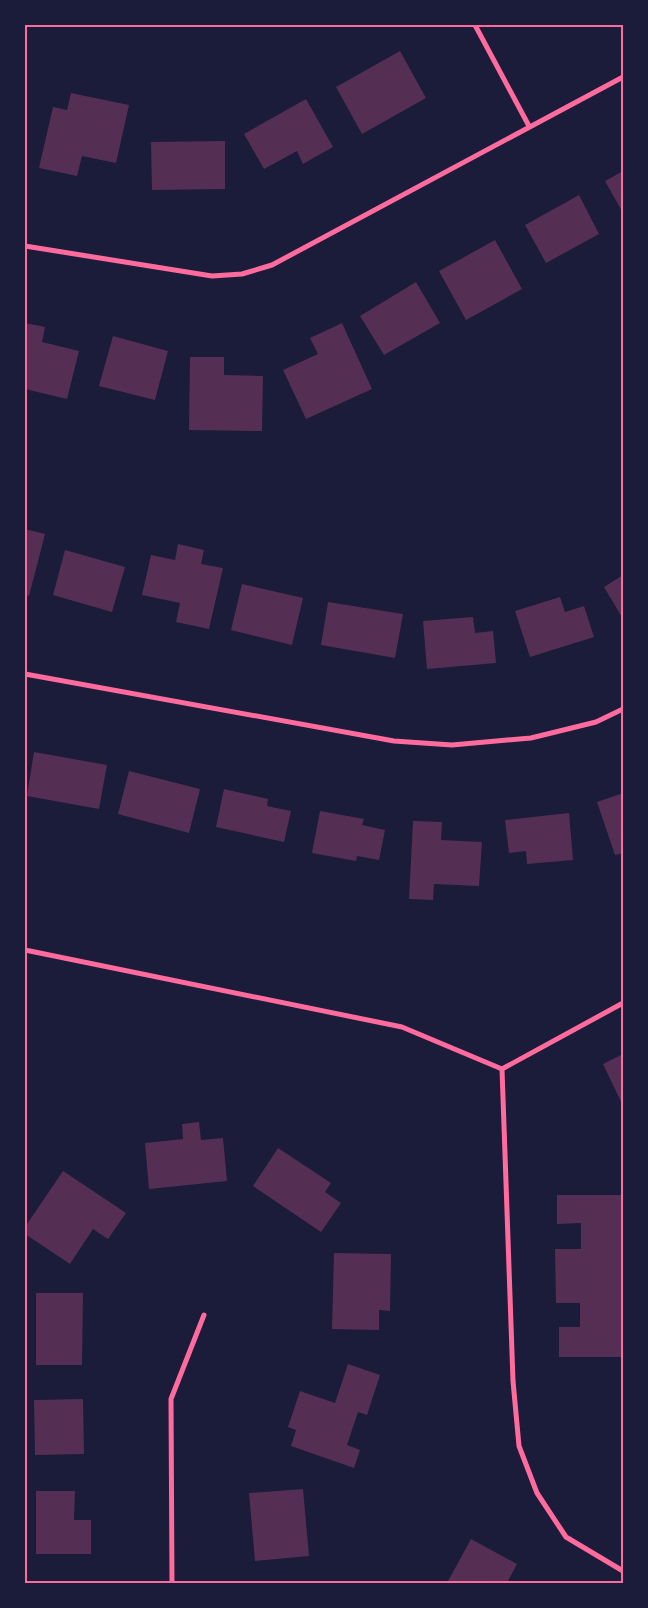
<svg xmlns="http://www.w3.org/2000/svg" width="648" height="1608" font-family="'Golos Text',sans-serif">
<style>
.building{fill:#542f53}
.lines{fill:none;stroke-linecap:round;stroke-linejoin:round}
.minor{stroke:#ff6b9d;stroke-width:5}
.neatline{fill:none;stroke:#ff6b9d;stroke-width:2}
</style>
<rect width="100%" height="100%" fill="#1b1b3a"/>
<path class="building" d="M400,51L426,98L362,134L336,87Z
M71,93L129,105L116,163L82,156L77,176L39,168L53,107L67,110Z
M306,99L333,147L303,164L297,151L264,169L244,134Z
M225,141V189L152,190L151,142Z
M623,171V213L605,181Z
M579,195L599,234L546,263L525,225Z
M495,240L522,289L466,320L439,271Z
M416,282L440,323L384,355L360,316Z
M25,323L45,327L42,342L79,351L67,399L25,389Z
M342,323L372,389L306,419L283,370L318,354L310,338Z
M113,336L168,351L155,400L99,386Z
M190,357H224V375L263,376L262,431L189,430Z
M25,529L45,534L29,596L25,595Z
M178,544L204,550L201,564L223,568L209,629L176,622L180,603L142,595L151,555L175,560Z
M65,550L125,567L112,612L53,595Z
M623,575V619L604,587Z
M242,584L303,598L292,645L231,630Z
M560,597L565,612L584,606L594,637L530,657L515,611Z
M328,602L403,614L395,658L321,645Z
M473,617L475,633L493,631L496,663L427,669L423,621Z
M34,752L107,765L99,809L27,796Z
M129,771L200,789L189,833L118,814Z
M224,789L268,799L267,806L291,811L284,842L216,827Z
M623,793V853L615,855L597,802Z
M320,811L364,819L362,825L385,830L379,860L357,856L356,861L312,853Z
M569,813L573,860L527,864L526,851L509,853L505,820Z
M413,821L442,822L441,840L482,842L479,886L434,884L433,900L409,899Z
M623,1054V1106L603,1064Z
M199,1122L201,1140L223,1138L227,1181L149,1189L145,1143L183,1139L182,1124Z
M278,1148L331,1183L325,1192L341,1203L321,1232L253,1186Z
M63,1171L126,1213L108,1239L93,1229L70,1264L25,1234V1227Z
M557,1195H623V1357H559V1327H580V1303H556L555,1249H581V1223L557,1224Z
M334,1253L391,1254L390,1311L379,1310V1330L332,1329Z
M36,1293H83L82,1365H36Z
M348,1364L380,1375L367,1415L358,1412L347,1445L360,1450L354,1468L291,1446L296,1430L288,1427L300,1391L335,1403Z
M83,1399L84,1454L35,1455L34,1400Z
M303,1489L309,1556L255,1561L249,1493Z
M36,1491H75L74,1520H91V1554H36Z
M471,1539L517,1564L507,1583H447Z
M33,1581H75V1583H33Z"/>
<g class="lines">
<path class="minor" d="M475,25L529,126
M25,246L212,276L242,274L272,265L623,77
M25,674L394,741L452,745L531,738L596,722L623,709
M25,950L402,1027L502,1069
M502,1069L513,1381L519,1446L537,1493L566,1537L623,1571
M502,1069L623,1003
M172,1583L171,1399L204,1315"/>
</g>
<rect width="648" height="1608" fill="none" stroke="#1b1b3a" stroke-width="52"/>
<rect x="26" y="26" width="596" height="1556" class="neatline"/>
</svg>
